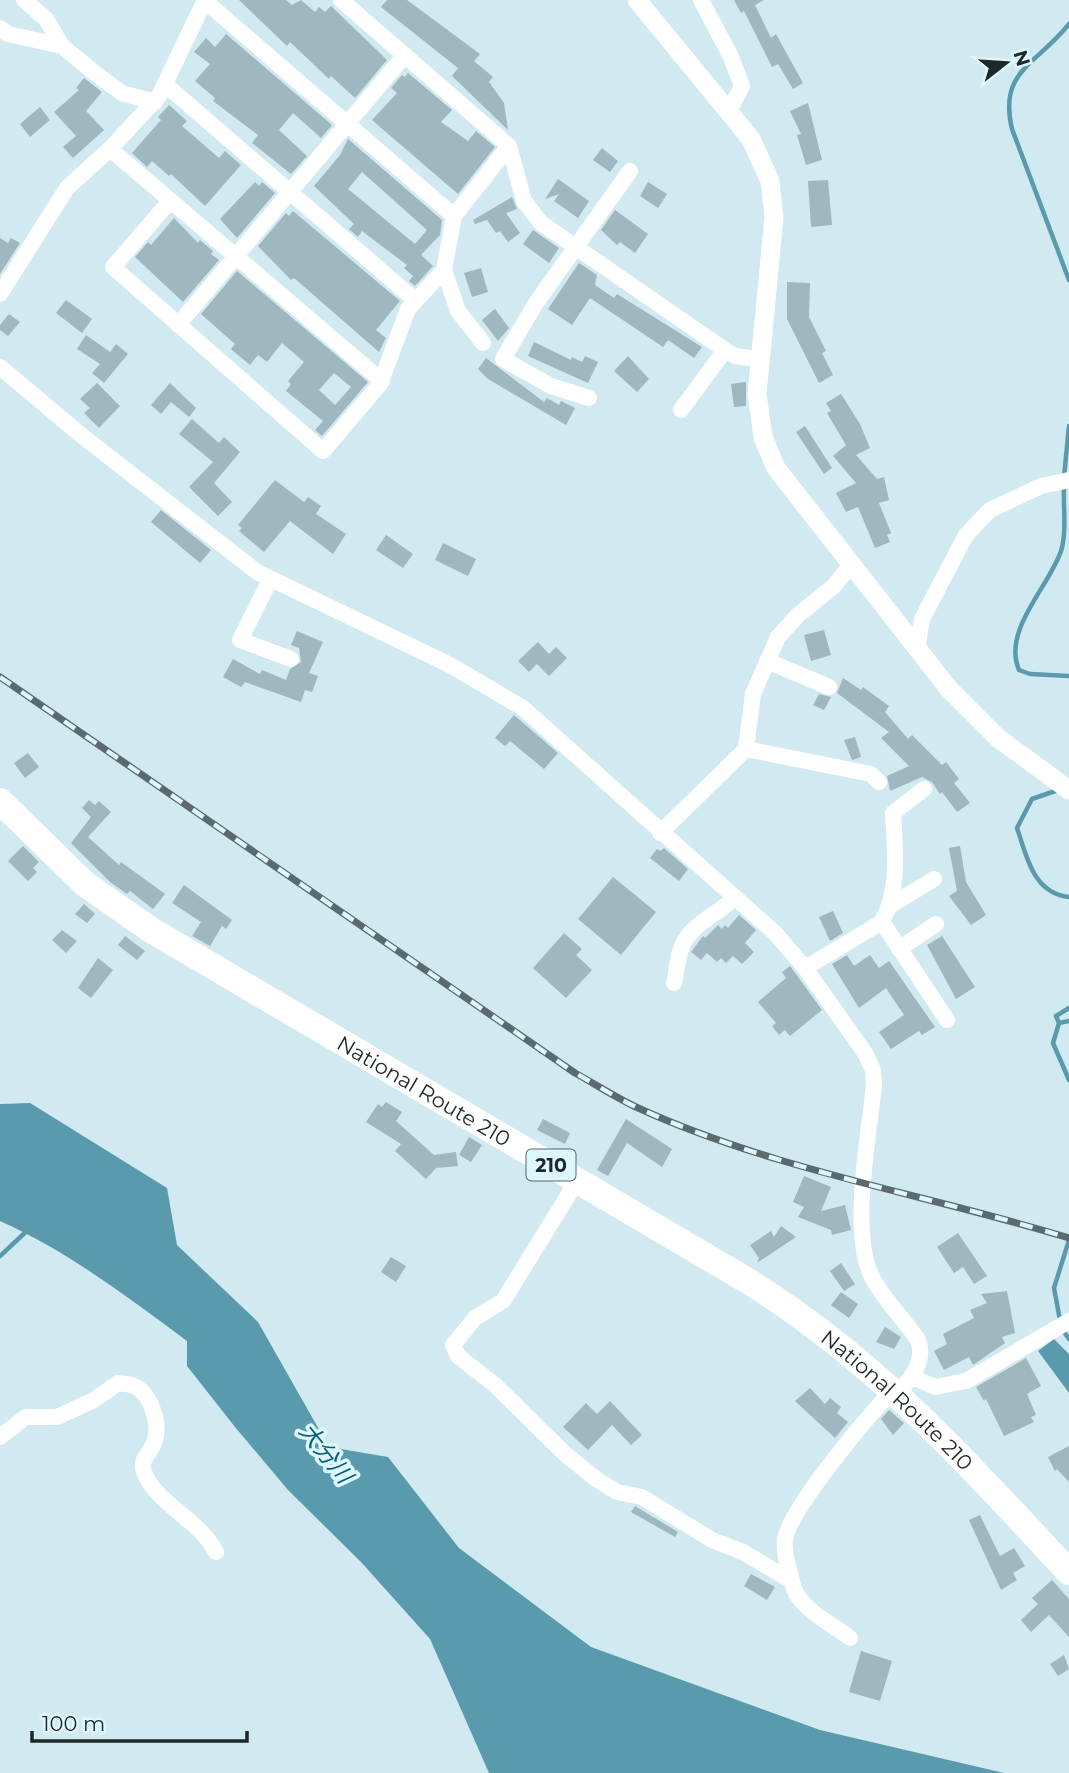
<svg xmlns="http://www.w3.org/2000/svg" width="1069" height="1773" font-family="Montserrat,'Noto Sans JP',sans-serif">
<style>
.water{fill:#5a9aad}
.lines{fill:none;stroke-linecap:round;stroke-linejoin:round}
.stream{stroke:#5a9aad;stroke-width:4.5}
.building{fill:#9fb7be;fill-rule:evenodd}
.minor{stroke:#fff;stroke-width:16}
.tertiary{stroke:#fff;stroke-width:19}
.trunk{stroke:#fff;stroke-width:26}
.rail-casing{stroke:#5b6a6e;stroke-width:7}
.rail{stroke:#def7ff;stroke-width:4.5;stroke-dasharray:13;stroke-linecap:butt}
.labels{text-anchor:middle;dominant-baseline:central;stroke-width:7;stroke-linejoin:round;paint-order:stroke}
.shield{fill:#def7ff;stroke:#58656a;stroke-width:2}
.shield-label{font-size:19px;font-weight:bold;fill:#1e272a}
.street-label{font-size:21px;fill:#1e272a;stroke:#def7ff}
.water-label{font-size:23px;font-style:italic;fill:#046175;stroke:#def7ff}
</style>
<rect width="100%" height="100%" fill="#d1e9f1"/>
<path class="water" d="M30,1103L167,1188L177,1245L258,1322L329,1447L388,1457L459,1548L591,1647L820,1730L1004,1773H489L430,1639L361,1562L288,1490L235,1427L187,1366V1341C126,1296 69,1252 0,1221V1104Z
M1054,1339L1069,1354V1393L1038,1351Z"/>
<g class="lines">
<path class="stream" d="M1069,24C1037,65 998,70 1012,129L1069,280
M1064,477L1069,426
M1064,486C1063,506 1067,532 1061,551C1049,587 1002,630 1019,670L1030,674L1069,676
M1058,790L1032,799L1017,828C1027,857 1033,893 1069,897
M1069,1008L1056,1016L1059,1023L1053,1043L1069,1080
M1059,1023L1069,1021
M0,1256L30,1228
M1060,1320L1054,1288L1069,1240
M1062,1329L1069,1339"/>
</g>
<path class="building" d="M239,0H286L292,5L301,0L315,12L319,7L325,12L331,6L387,60L355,98L331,76L329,79L290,42L287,46Z
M387,0H407L480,54L474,61L493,77L489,82L504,103L508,130L452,76L458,68L381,7Z
M734,0H764L755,5L771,38L776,34L803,83L793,89L778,64L772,67L744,11L741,13Z
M226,34L332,125L321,138L293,113L279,130L307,156L291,174L252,143L258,135L213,101L215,98L195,81L210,64L194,52L206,38L215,47Z
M408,73L452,110L441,122L468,141L476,131L495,147L458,194L372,120L397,93L391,88L402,75L405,77Z
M84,78L102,92L86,111L104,130L73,158L63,147L76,136L54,112L79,90L76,88Z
M808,103L822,160L806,165L797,135L801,134L790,111Z
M169,105L187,121L182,126L219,158L225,151L241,165L205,206L171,174L169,176L152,161L147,167L132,153L161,120L158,117Z
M40,107L50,120L30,137L20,124Z
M348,139L442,220L440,235L421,255L433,266L415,286L409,281L413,276L404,268L407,265L362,231L358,237L349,229L354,224L314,186L340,155ZM362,172L427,230L415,244L348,189Z
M602,148L618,161L610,172L593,160Z
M558,179L589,201L578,218L554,201L559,194L545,199Z
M828,180L832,225L811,227L808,181Z
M255,182L259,186L262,182L275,193L237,238L220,219Z
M648,182L667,194L658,208L640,196Z
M512,197L517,209L506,213L520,233L508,242L500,231L496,233L487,220L475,224L473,220Z
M615,210L648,234L635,253L620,242L617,245L601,230Z
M293,211L400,301L376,330L386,338L379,352L294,278L291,280L258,246L286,213L289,216Z
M174,218L198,243L200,240L213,251L211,254L219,260L183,302L135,257L148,242L151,245Z
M533,230L559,248L549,263L523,244Z
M0,238L8,243L11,238L20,243L0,274Z
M579,263L597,275L595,285L614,298L617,294L702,347L694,358L668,340L663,347L590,298L572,325L548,309Z
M481,268L488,292L472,297L464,273Z
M237,271L368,382L322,436L315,430L323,421L286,391L291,384L288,381L304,362L282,343L267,362L258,355L250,365L231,349L235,344L201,314ZM334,373L351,387L335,405L319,390Z
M787,282L810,283L809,317L826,351L822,353L833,375L819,383L787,319Z
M66,300L92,319L82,333L56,313Z
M495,309L509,328L498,341L482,320Z
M9,314L20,322L8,336L0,330V325Z
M86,335L110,352L116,344L128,354L104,383L92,373L100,364L77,349Z
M534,342L571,360L572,357L582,362L585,356L598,362L588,383L528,356Z
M628,356L649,379L637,392L614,371Z
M486,358L544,402L547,398L559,405L561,401L575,408L566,425L488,379L478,369Z
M746,382V406L734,407L731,384Z
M97,383L120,406L99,428L84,413L90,408L80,399Z
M170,383L196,408L189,417L171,402L161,414L151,405Z
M841,394L860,424L870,448L856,455L877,479L884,477L889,500L879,503L891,533L887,535L890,542L875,548L858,507L846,512L836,493L856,483L833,456L846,445L827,413L831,411L826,403Z
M192,419L219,443L224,437L240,452L214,483L232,502L218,516L189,487L213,462L179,434Z
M805,426L832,468L824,474L796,432Z
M275,480L304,502L308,497L321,506L316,514L346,534L333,554L290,521L264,552L239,531L242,528L238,525Z
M161,510L211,550L200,563L151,522Z
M386,535L413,554L403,568L376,550Z
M443,543L476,559L468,576L435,560Z
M824,630L831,655L811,661L804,635Z
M297,631L323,642L309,673L318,676L312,692L305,690L301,702L245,682L241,687L223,677L233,659L260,674L262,670L286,680L290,669L301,662L299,648L291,645Z
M538,642L549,654L556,647L567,658L549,676L537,664L529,672L518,661Z
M843,678L861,690L863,687L889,706L885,712L908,739L912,735L942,765L946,762L959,779L954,783L970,803L957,812L942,792L940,794L932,782L922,777L890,791L887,776L909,766L881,738L889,732L837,693Z
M819,694L831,697L824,710L813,705Z
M514,715L558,753L544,769L510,741L505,746L495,738Z
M855,737L861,757L852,760L844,740Z
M28,753L39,767L25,778L14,763Z
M89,800L95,805L99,801L111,812L88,837L119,865L121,862L165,894L153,909L130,891L127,894L110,882L71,843L91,817L82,808Z
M23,846L39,862L33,868L37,872L28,881L8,861Z
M960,846L966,882L986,915L971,925L949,896L957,891L949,848Z
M664,848L688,869L679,881L650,858L657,849L660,851Z
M613,877L656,912L621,955L578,919Z
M184,885L232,920L226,929L222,926L210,946L192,936L201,922L172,903Z
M84,904L95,914L87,923L75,914Z
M833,911L843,933L830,941L819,917Z
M739,915L756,930L745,943L754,952L742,964L733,956L726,963L721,958L717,962L707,953L701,960L691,952L703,936L705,938L718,925L722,929L725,925L728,928Z
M62,930L77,941L66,953L52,940Z
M564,933L582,949L576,955L592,970L566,998L533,968Z
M125,936L145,951L137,960L118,945Z
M942,936L975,987L956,999L927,945Z
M847,955L854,966L870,955L879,968L889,961L935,1027L922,1035L919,1031L891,1049L879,1032L904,1015L886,988L859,1008L832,964Z
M98,958L113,970L91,998L78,988Z
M790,966L822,1010L790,1036L785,1030L779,1035L772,1026L776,1023L758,1002L786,978L782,972Z
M386,1102L402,1112L396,1121L434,1155L456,1152L458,1166L436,1168L426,1179L395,1151L401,1144L366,1122L378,1104L382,1107Z
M543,1119L570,1133L565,1144L537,1130Z
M626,1119L672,1149L662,1167L627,1143L608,1176L597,1170Z
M469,1137L482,1145L471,1162L459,1155Z
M804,1176L831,1187L821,1211L845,1205L851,1230L832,1235L831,1230L798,1217L804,1207L793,1202Z
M781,1226L796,1237L757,1263L759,1258L750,1245L771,1231L774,1237Z
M958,1233L987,1276L974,1284L963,1267L954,1273L937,1247Z
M391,1257L406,1266L396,1282L381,1272Z
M841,1263L855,1284L844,1291L830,1271Z
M1007,1291L1015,1333L1002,1337L1005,1343L973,1365L969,1357L944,1370L934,1351L947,1344L943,1334L974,1318L970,1310L987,1303L981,1294Z
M841,1292L858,1304L849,1318L831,1305Z
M885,1327L901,1337L894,1349L876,1342Z
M1026,1358L1041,1386L1027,1394L1036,1415L1031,1417L1034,1422L1004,1436L986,1399L984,1401L976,1387Z
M810,1388L825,1404L830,1398L841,1407L837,1413L848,1422L835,1438L795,1401Z
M610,1401L642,1435L631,1445L612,1425L588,1450L563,1427L586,1403L597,1414Z
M889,1410L904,1423L893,1435L881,1419Z
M1069,1446V1482L1057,1469L1055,1471L1048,1457Z
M635,1506L678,1532L675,1537L631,1512Z
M980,1515L1000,1556L1014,1548L1025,1566L1013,1573L1017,1580L1001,1590L969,1520Z
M751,1574L775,1587L767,1600L744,1586Z
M1052,1580L1069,1599V1637L1049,1615L1031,1632L1021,1620L1038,1604L1032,1598Z
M861,1651L892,1661L880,1701L849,1692Z
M1064,1655L1069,1669L1058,1676L1050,1664Z"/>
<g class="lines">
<path class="minor" d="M24,0L46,19L62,46L96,74L122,93L155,102
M341,0L509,146L524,201L541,223L725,350L735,356L758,359
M701,0L731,57L742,86L729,111
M205,1L454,216
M0,28L8,34L62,46
M166,85L415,300
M110,149L382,381
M170,201L113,267L323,451L380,384L408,309L444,270L454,216L509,146
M444,270L458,311L483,343
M0,294L67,188L110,149L159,96L205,0
M178,325L405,55
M0,367L81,435L257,572L450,665L523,708L775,933L805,968L865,1053L873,1070L874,1085C869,1136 849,1235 873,1279C885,1301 904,1319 918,1340C926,1362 911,1378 898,1393
M589,398L551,386L503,359L536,303L630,171
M681,410L725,350
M270,580L240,640L291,659
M917,650L922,619L966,535L990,510L1041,486L1069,480
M767,661L829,687
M746,749L871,774L879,782
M660,833L746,749L753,694L778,637L798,615L834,586L851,565
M890,906L934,879
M882,922C900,887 895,851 893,813L924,789
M899,949L936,924
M805,968L882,922L947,1020
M674,983C677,969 678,951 685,940C697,921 720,913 735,897
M577,1181L503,1301L475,1318L453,1345L458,1356L495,1385L564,1453L596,1479L617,1492L642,1497L712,1540L743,1552L792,1581C789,1568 783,1553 785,1539C791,1507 869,1415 894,1389
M912,1377L935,1387L966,1381L1069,1321
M0,1437L26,1417H57L94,1400L118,1383C123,1384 130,1384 134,1386C152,1394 161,1426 154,1443C150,1454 139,1460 144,1472C156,1504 199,1519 216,1552
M792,1581C795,1607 831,1623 850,1638"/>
<path class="tertiary" d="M637,0L751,139L770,181L774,217L757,394L763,437L776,468L949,689L998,738L1069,790"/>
<path class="trunk" id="s1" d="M0,801L85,884L151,930L748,1281C878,1362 965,1461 1069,1572"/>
<g class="rail-casing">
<path id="rail" d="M0,677L575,1073C595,1084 615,1097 636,1107C773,1170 925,1194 1069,1238"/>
</g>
<use href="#rail" class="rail"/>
</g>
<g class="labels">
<rect class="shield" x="526.5" y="1149.5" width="49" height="31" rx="5"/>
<g class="shield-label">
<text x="551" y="1165">210</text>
</g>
<g class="street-label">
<text stroke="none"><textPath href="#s1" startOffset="516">National Route 210</textPath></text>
<text stroke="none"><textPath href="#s1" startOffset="1083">National Route 210</textPath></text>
</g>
<g class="water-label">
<text transform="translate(326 1453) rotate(51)">大分川</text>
</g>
</g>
<g transform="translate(1006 63) rotate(73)" stroke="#def7ff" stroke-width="5" paint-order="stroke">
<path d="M0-5L12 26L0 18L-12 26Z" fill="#1e272a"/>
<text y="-10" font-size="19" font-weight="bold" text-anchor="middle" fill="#1e272a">N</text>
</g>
<path d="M32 1731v10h215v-10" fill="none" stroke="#1e272a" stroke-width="3.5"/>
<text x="42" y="1731" font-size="21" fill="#1e272a" stroke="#def7ff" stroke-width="5" paint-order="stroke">100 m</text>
</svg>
